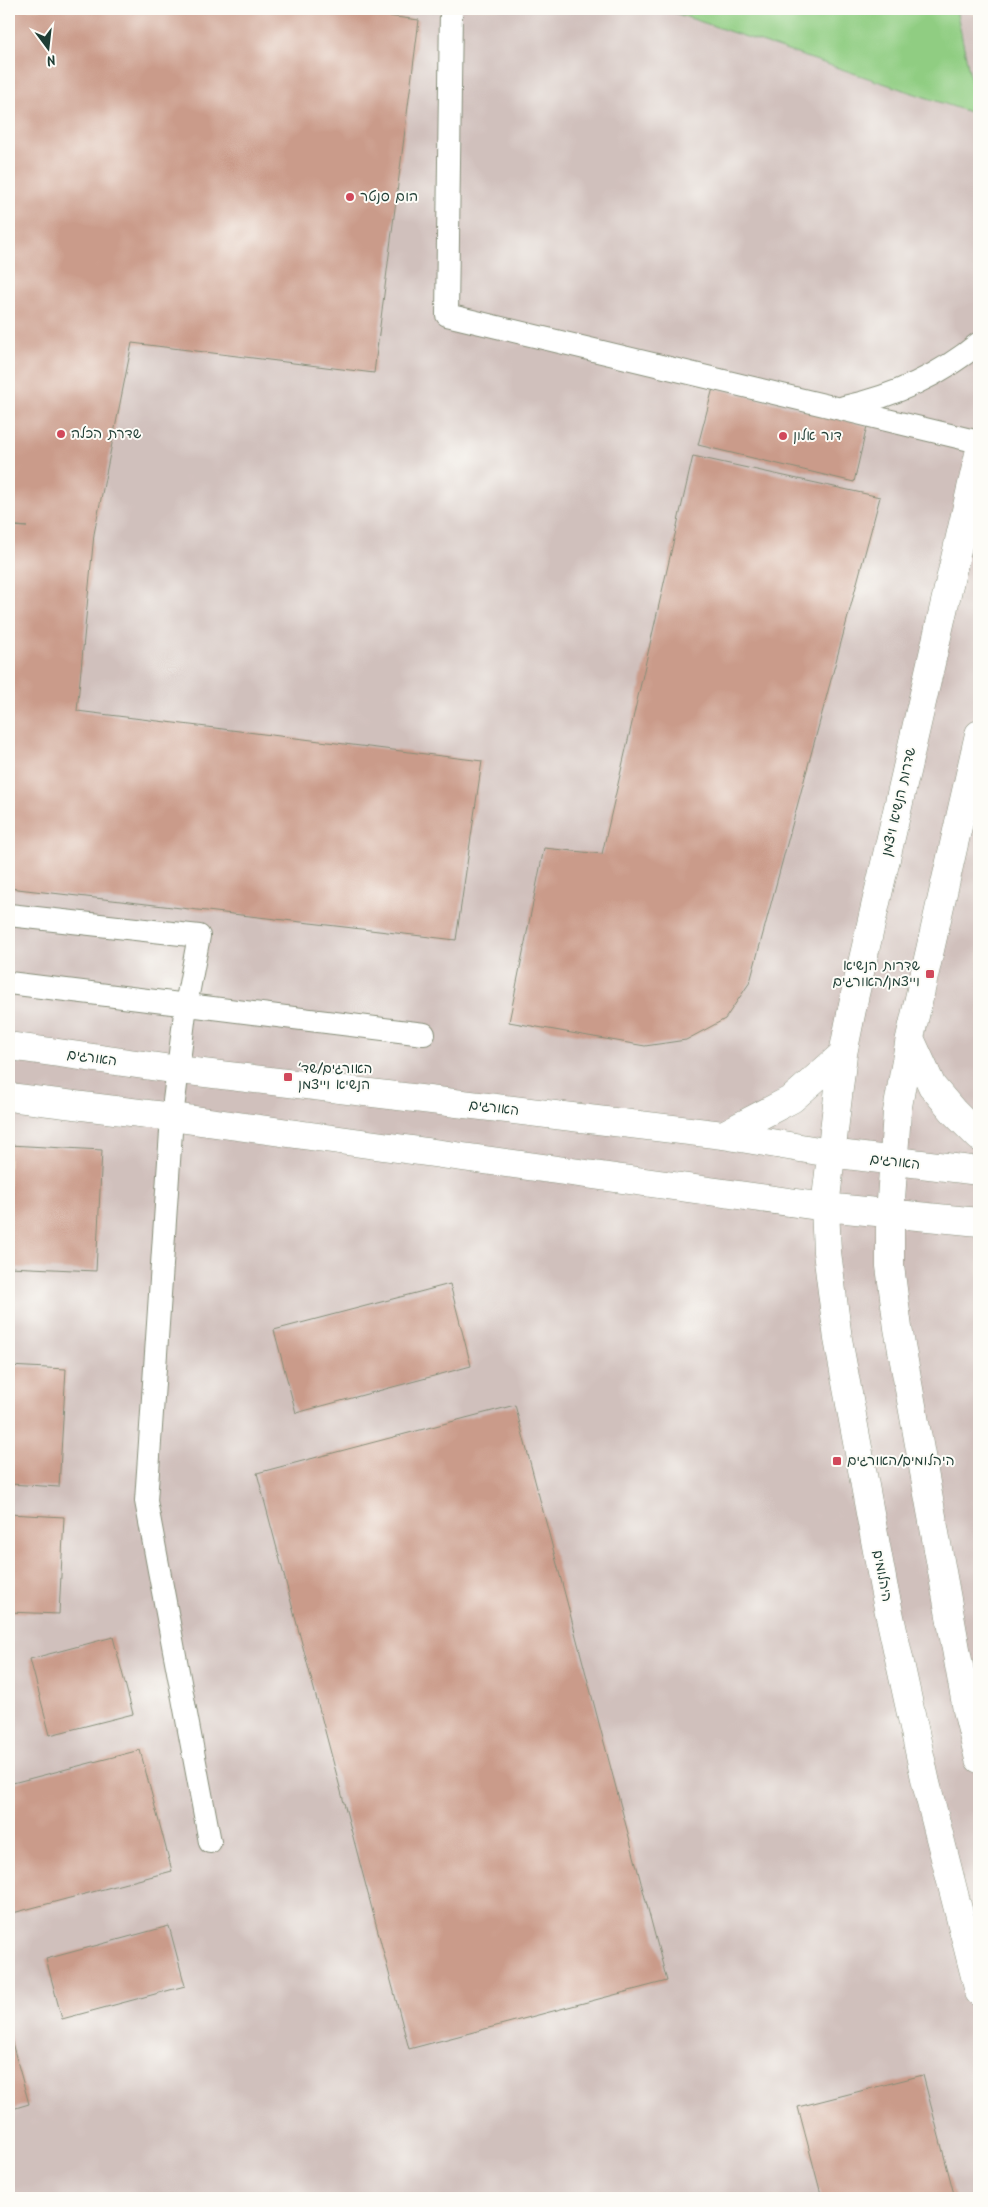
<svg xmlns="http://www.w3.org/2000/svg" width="988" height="2207" font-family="Kalam,'Playpen Sans Hebrew',sans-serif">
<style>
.industrial{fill:#d0c0bc}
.green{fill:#90cd82;stroke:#58855b}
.building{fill:#ca9b8a}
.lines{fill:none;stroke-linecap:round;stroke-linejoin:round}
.lane-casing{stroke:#878e79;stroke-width:24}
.secondary-casing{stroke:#878e79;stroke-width:29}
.lane{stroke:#fff;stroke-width:22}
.secondary{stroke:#fff;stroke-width:28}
.poi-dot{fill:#d1495b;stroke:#fdfcf7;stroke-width:2}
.labels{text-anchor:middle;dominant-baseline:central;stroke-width:4;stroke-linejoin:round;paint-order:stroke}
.poi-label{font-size:14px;fill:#1f3d34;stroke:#fdfcf7;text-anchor:start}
.street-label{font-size:14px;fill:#1f3d34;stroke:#fdfcf7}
</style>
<rect width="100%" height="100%" fill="#fdfcf7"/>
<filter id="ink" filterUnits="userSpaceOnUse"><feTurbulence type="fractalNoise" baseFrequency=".02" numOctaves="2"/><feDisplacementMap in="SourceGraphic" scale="10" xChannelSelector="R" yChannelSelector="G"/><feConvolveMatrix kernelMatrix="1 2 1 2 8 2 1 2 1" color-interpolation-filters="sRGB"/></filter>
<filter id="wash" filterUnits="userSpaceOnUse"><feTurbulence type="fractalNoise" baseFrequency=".0096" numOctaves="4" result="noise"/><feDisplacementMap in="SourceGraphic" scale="20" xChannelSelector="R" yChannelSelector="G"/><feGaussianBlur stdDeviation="1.12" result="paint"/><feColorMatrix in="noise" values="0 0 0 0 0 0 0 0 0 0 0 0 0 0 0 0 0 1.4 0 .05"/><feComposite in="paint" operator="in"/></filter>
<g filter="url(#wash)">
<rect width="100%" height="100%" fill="#efdfbe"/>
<path class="industrial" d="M9,9H958L979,16V2198H9Z"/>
<path class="green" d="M663,9H956L978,115Z"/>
<g id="blocks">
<path class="building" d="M9,9H332L419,20L374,373L132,343L94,534L77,711L482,761L456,940L9,888V526L27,527L9,525Z
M713,388L867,426L854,482L698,445Z
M693,456L880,497L750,982L725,1019L686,1040L645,1046L509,1022L544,848L602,854Z
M9,1145L102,1150L96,1271L9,1267Z
M450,1284L471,1366L296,1413L274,1330Z
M9,1366L66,1369L59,1487L9,1484Z
M515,1405L667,1981L409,2049L257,1473Z
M9,1514L64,1517L59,1614L9,1612Z
M113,1637L133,1714L50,1735L30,1659Z
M140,1750L172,1871L9,1914V1784Z
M169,1926L185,1986L62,2019L46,1959Z
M9,2032L29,2104L9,2110Z
M923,2075L955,2198H822L798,2107Z"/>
</g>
</g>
<g filter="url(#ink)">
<use href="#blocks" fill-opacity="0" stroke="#878e79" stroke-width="1"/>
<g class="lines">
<g class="lane-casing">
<path id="lane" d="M451,9L447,315L979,442
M844,407C895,396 939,376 979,343
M9,915L199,936L186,1005L172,1117L146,1501L210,1842
M9,983L424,1034"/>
</g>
<g class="secondary-casing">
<path id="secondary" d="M979,454L855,994L843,1054L825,1207L827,1252L838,1339L884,1589L926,1783L979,1992
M979,734L910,1038L897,1112L890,1214V1266L898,1328L967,1710L979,1759
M910,1038L932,1086L954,1112L979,1137
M9,1046L179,1070L723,1135L830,1153L979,1171
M9,1097L172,1117L825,1207L979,1222
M723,1135L792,1099L843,1054"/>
</g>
<use href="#lane" class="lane"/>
<use href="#secondary" class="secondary"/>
</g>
</g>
<g class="poi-dot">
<circle cx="350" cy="197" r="5"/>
<circle cx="61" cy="434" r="5"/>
<circle cx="783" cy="436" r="5"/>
<rect x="925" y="969" width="10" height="10" rx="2.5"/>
<rect x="283" y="1072" width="10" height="10" rx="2.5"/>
<rect x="832" y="1456" width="10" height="10" rx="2.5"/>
</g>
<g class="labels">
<g class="poi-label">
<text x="360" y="197">הום סנטר</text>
<text x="71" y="434">שדרת הכלה</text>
<text x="793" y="436">דור אלון</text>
<text x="920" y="966" text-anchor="end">שדרות הנשיא<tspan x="920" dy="16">וייצמן/האורגים</tspan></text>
<text x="298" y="1069">האורגים/שד׳<tspan x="298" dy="16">הנשיא וייצמן</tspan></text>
<text x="847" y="1461">היהלומים/האורגים</text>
</g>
<g class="street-label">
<text transform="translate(899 802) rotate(-77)">שדרות הנשיא ויצמן</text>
<text transform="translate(92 1058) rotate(8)">האורגים</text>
<text transform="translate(494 1108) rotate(7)">האורגים</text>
<text transform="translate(895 1162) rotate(7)">האורגים</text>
<text transform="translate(882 1576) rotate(79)">היהלומים</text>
</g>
</g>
<rect width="988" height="2207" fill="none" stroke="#fdfcf7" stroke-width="30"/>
<g transform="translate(48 48) rotate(165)" stroke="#fdfcf7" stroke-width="4" paint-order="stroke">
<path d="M0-4L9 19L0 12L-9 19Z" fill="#1f3d34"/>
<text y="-8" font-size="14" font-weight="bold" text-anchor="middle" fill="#1f3d34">N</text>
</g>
</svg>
